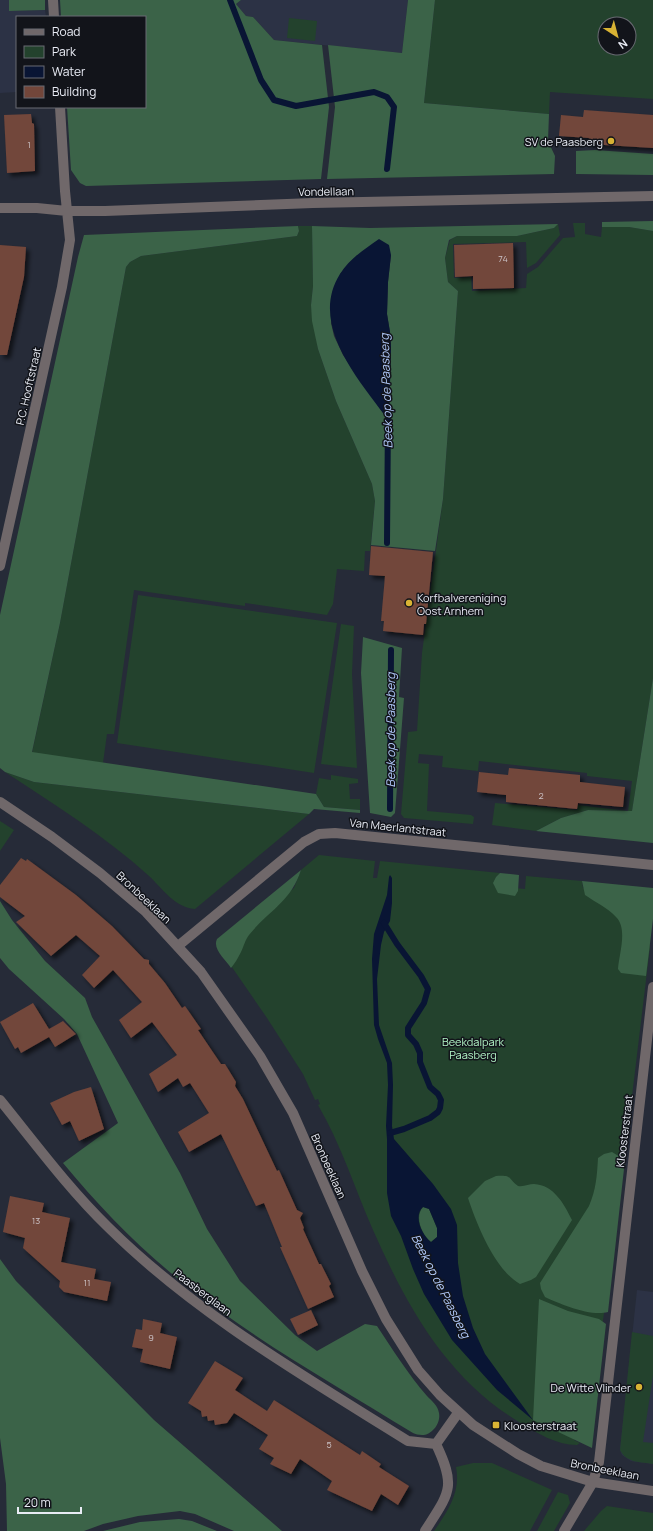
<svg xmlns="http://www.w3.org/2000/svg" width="653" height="1531" font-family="Manrope,sans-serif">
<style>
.built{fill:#2c3245}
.green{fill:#23422d;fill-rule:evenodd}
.forest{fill:#3b6348;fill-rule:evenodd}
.water{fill:#091534;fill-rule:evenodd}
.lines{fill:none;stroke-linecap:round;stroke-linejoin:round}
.stream{stroke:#091534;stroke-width:6}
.building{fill:#72463a;filter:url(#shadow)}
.minor{stroke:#70686a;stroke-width:10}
.tertiary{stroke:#70686a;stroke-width:10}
.poi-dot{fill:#d9b334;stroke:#12141a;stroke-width:1.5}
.labels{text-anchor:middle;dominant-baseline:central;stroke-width:3;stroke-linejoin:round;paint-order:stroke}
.number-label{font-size:9px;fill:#cbc2c6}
.poi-label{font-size:11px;fill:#e9ecf5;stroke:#12141a;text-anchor:end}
.street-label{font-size:11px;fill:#e9ecf5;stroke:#12141a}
.park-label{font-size:11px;fill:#b3f6c7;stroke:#12141a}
.water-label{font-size:12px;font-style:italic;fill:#b1c9fb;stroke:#12141a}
</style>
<defs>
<filter id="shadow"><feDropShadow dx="3.5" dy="3.5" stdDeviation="2" flood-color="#0009"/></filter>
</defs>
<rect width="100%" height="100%" fill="#262b38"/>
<path class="built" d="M0,0H9V11L45,10L46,17H17V92L0,93Z
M241,0H408L402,53L274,40L253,17L246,16L236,4Z
M637,1290L653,1292V1464L631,1461L622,1455L620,1450Z"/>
<path class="green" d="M435,0H653V99L550,92L549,114L424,103ZM605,24H629V48H605Z
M289,18L317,21L315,41L287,38Z
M573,223H585V234L601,237L602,227H629L653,231V678L632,811H628L588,810L561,818L536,831L492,825L495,803L577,810L578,805L628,811L632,781L587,776V773L479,761L478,771L442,767L443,756L419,754L418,763L429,764L427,811L471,815L474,817L473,824L404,818L401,814L408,732L417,731L422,653L443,499L458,291L448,282L445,258L450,240L457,236H517L554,228L558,224L560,235L536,263L527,268L526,242L453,244L454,278L471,277L472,291L526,288L527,274L538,267L563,238L575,237Z
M298,226H312L313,286L311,305L318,349L336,401L372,484L375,501L370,551H365L364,571L337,569L333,604L327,615L245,603V606L134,590L114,734H107L103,763L32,753L60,623L126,267L130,262L141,256L297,236L299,231Z
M138,595L337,623L314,773L117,743Z
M341,624L354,626L352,674L357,768L321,764Z
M5,772L34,782L309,814L195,909C175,908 162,888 149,876C105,836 54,804 5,772Z
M331,775L358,779V783L349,784L350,799H360V810L324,807L316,794L319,778L331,780Z
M0,821L14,830L0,851Z
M319,855L375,861L373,878H377L380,861L500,873L496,877L494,886L525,889L526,876L582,881L583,888L636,897L650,947L615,1237L599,1348L574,1440L580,1443L577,1445C556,1445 537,1433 519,1422C447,1379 406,1305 373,1230C355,1189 341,1144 318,1105L320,1104L318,1099L315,1100L303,1074L267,1018L218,947L294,888L301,870Z
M632,1332L653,1336V1375L643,1442L653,1443V1464C641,1462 626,1463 620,1450Z
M473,1463H492L552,1490L530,1531H434C448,1511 461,1492 456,1467Z
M558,1492L568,1495L570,1503L554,1531H537Z
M607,1506L653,1513V1531H584L601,1511Z"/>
<path class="forest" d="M9,0H45V10L9,11Z
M60,0H241L236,4L246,16L253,17L274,40L322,45L329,107L321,179L86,186L80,183L71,170L67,107H145V17H61Z
M408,0H435L424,103L549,114L548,141L555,156L554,174L327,179L335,107L328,45L402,53Z
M595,150L653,154V175L576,174V151Z
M653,221V231L629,227H602V222Z
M558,224L554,228L517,236H457L449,240L445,258L448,282L458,291L443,499L435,551L371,545L375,501L372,484L336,401L318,349L312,321L311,305L313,286L312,226L370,228ZM357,255H391L388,282L387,314L390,332L391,348L388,420L343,355L334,336L331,323L340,274Z
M298,226L299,231L297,236L141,256L130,262L126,267L60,623L32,752L316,794L324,807L360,810V813L314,809L309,814L34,782L5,772L0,768V615L78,257L84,235Z
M363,637L402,648L399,697L404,698L395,813L391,817L370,813L361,673Z
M653,678V843L536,831L561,818L588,810L632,811Z
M301,870C291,902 268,911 249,935C245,940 244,946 241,952C238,958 235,963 231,968C226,960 212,949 217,939Z
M500,873L519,875L518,891L515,896L498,893L493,883L496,877Z
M582,881L653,888V919L646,976L621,973L618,969C619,954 628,929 616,917C608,908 595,902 585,895Z
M0,901L12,920L45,961L85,998L92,1017L180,1173L207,1229L240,1281L295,1335L317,1351L365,1324L377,1326C393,1350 408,1374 427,1396C432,1401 438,1406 439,1413C441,1423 432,1435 422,1435C419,1435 415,1434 413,1433C337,1386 258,1342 187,1286C141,1250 100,1208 63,1163L118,1123L77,1034L64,1019L9,969L0,958Z
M612,1152L625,1160L608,1312C591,1317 560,1304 545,1297L541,1289L540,1283L589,1206C596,1190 597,1176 598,1158L604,1154Z
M496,1176C513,1175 507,1178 518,1186C524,1187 529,1184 534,1184C554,1185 564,1204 572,1220L536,1277L531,1280L520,1284C495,1270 477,1225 468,1198L485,1181Z
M423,1207L429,1209L437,1228V1237L431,1242C422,1235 414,1217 423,1207Z
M0,1259L16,1281L154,1420L282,1531H234L195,1514L180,1511L138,1516L103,1524L84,1531H7L6,1484L0,1438Z
M539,1299L568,1311L599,1319L606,1324L592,1448L533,1420Z
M179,1519L192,1521L217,1531H103L140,1522Z"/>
<path class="water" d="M379,239L389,245L391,255L388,282L387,314L390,332L391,348L389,421C360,381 308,325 340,274C349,259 365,249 379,239Z
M390,875L392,878V903L390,921L384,932L381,945L377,979L379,1025L392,1063L393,1085L392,1126L394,1139L433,1184L451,1209L457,1225L458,1263L463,1296L473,1328L485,1354L533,1420L497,1390L452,1340L424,1294L413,1269L401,1236L391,1216L387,1193V1139L386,1126L388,1085L387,1063L378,1039L374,1025L372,959L374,934L387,895L389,877ZM423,1207L429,1209L437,1228V1237L431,1242C422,1235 413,1216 423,1207Z"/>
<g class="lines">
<path class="stream" d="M230,0L261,80L274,100L296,106L374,92L387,97L394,107L387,169
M387,543L388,413
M390,809L391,650
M384,923L397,944L421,976L428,989L424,1003L408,1028V1035L416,1044L420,1053V1062L430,1087L438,1094L441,1100L440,1108L438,1112L430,1118L404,1129L390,1133"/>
</g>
<path class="building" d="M584,110L653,115V148L588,144L589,138L559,136L561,115L583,117Z
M31,114L32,123L34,124L35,171L7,173L4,115Z
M513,243L514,288L473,289V276L455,277L454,245Z
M0,245L26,247L24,277L7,355H0Z
M371,546L433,552L426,624H424L423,635L383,631L384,621H381L385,576L369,575Z
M509,768L580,775V782L625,787L623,807L578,803L577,809L506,802V795L477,792L479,772L508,775Z
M21,858L26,861L27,859L76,895L112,926L144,959L149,960V964L165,983L182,1008L185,1006L201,1029L198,1030L221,1064H225L236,1082L235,1086L243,1099L277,1171L279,1170L297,1210L303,1213L300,1218L304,1228L303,1229L319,1264H321L331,1284L329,1286L334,1297L308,1309L280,1247H282L264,1203L256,1206L221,1134L189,1152L178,1132L209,1113L190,1083L183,1087L178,1078L158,1092L149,1074L177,1055L152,1022L131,1038L119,1020L142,1002L113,970L94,988L82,975L100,956L76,935L51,956L16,922L25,916L0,897V885Z
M33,1003L49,1029L63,1021L76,1034L55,1047L49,1037L21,1053L18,1047L15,1049L0,1022Z
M91,1087L104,1129L79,1141L70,1121L62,1125L50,1103L74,1092Z
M10,1196L44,1203L42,1212L70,1218L61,1262L96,1269L94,1279L111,1282L107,1301L64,1292L59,1287L60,1281L23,1248L25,1238L3,1232Z
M311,1310L318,1325L298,1335L290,1319Z
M143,1319L162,1323L160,1333L177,1337L170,1369L140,1362L143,1349L132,1347L136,1329L142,1330Z
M215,1361L243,1378L235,1390L267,1411L274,1400L360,1455L362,1451L381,1464L379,1467L409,1486L398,1505L381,1494L372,1511L327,1490L332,1481L300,1459L291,1474L270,1464L274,1458L259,1449L268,1435L234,1413L227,1423L215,1425L214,1420L208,1421L207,1416L202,1417L201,1411L188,1403Z"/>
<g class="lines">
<path class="minor" d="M53,0L54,17
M0,208H37L67,211H105L313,203L653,196
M0,566L62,287L70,240L65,191L60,107
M178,946L304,842L319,834L335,833L653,865
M0,1100C35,1143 68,1188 108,1227C196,1314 304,1376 408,1441L436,1444
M436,1444L458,1413
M425,1531C449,1493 457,1488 436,1444
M564,1531L593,1482L599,1462L653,987"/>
<path class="tertiary" d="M0,802L52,837L100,873L146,912L201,972L260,1056L293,1113L362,1271L386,1319L418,1370L440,1395L473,1425L518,1454L541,1466L593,1482L653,1491"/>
</g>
<g class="poi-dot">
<circle cx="611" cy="141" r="4"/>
<circle cx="409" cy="603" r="4"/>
<circle cx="639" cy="1387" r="4"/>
<rect x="492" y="1421" width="8" height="8" rx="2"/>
</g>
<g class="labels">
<g class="number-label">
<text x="29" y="144">1</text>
<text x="503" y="258">74</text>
<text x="541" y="795">2</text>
<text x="36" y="1220">13</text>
<text x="87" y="1282">11</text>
<text x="151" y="1337">9</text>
<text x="329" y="1444">5</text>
</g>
<g class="poi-label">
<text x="603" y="141">SV de Paasberg</text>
<text x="417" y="597" text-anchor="start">Korfbalvereniging<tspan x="417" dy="13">Oost Arnhem</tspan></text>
<text x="631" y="1387">De Witte Vlinder</text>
<text x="504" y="1425" text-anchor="start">Kloosterstraat</text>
</g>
<g class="street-label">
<text transform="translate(326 191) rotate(-1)">Vondellaan</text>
<text transform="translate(28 386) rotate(-77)">P.C. Hooftstraat</text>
<text transform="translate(398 827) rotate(6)">Van Maerlantstraat</text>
<text transform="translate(144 897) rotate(43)">Bronbeeklaan</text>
<text transform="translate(624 1131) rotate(-83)">Kloosterstraat</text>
<text transform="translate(329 1166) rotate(66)">Bronbeeklaan</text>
<text transform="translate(203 1292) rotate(37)">Paasberglaan</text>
<text transform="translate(605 1469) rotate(11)">Bronbeeklaan</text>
</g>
<g class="park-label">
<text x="473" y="1041">Beekdalpark<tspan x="473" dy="13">Paasberg</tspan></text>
</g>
<g class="water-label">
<text transform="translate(386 391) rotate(-92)">Beek op de Paasberg</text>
<text transform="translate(390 730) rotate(-90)">Beek op de Paasberg</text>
<text transform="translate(441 1286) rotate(63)">Beek op de Paasberg</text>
</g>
</g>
<rect x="16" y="16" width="130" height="92" fill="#12141a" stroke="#686a72"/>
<rect x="24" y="29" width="20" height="6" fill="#70686a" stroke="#686a72"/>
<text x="52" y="36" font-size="12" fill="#e9ecf5">Road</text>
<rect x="24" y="46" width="20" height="12" fill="#23422d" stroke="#686a72"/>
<text x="52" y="56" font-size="12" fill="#e9ecf5">Park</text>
<rect x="24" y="66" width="20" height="12" fill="#091534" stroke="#686a72"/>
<text x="52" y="76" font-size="12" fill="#e9ecf5">Water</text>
<rect x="24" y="86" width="20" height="12" fill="#72463a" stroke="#686a72"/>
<text x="52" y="96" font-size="12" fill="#e9ecf5">Building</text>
<g transform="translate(617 36) rotate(144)"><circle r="19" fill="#12141a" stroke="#686a72"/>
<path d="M0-3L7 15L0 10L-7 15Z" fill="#d9b334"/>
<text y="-6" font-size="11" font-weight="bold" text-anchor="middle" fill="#e9ecf5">N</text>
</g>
<path d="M18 1507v6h63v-6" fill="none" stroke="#e9ecf5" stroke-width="2"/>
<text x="24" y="1507" font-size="12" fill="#e9ecf5" stroke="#12141a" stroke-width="3" paint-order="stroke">20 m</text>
</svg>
